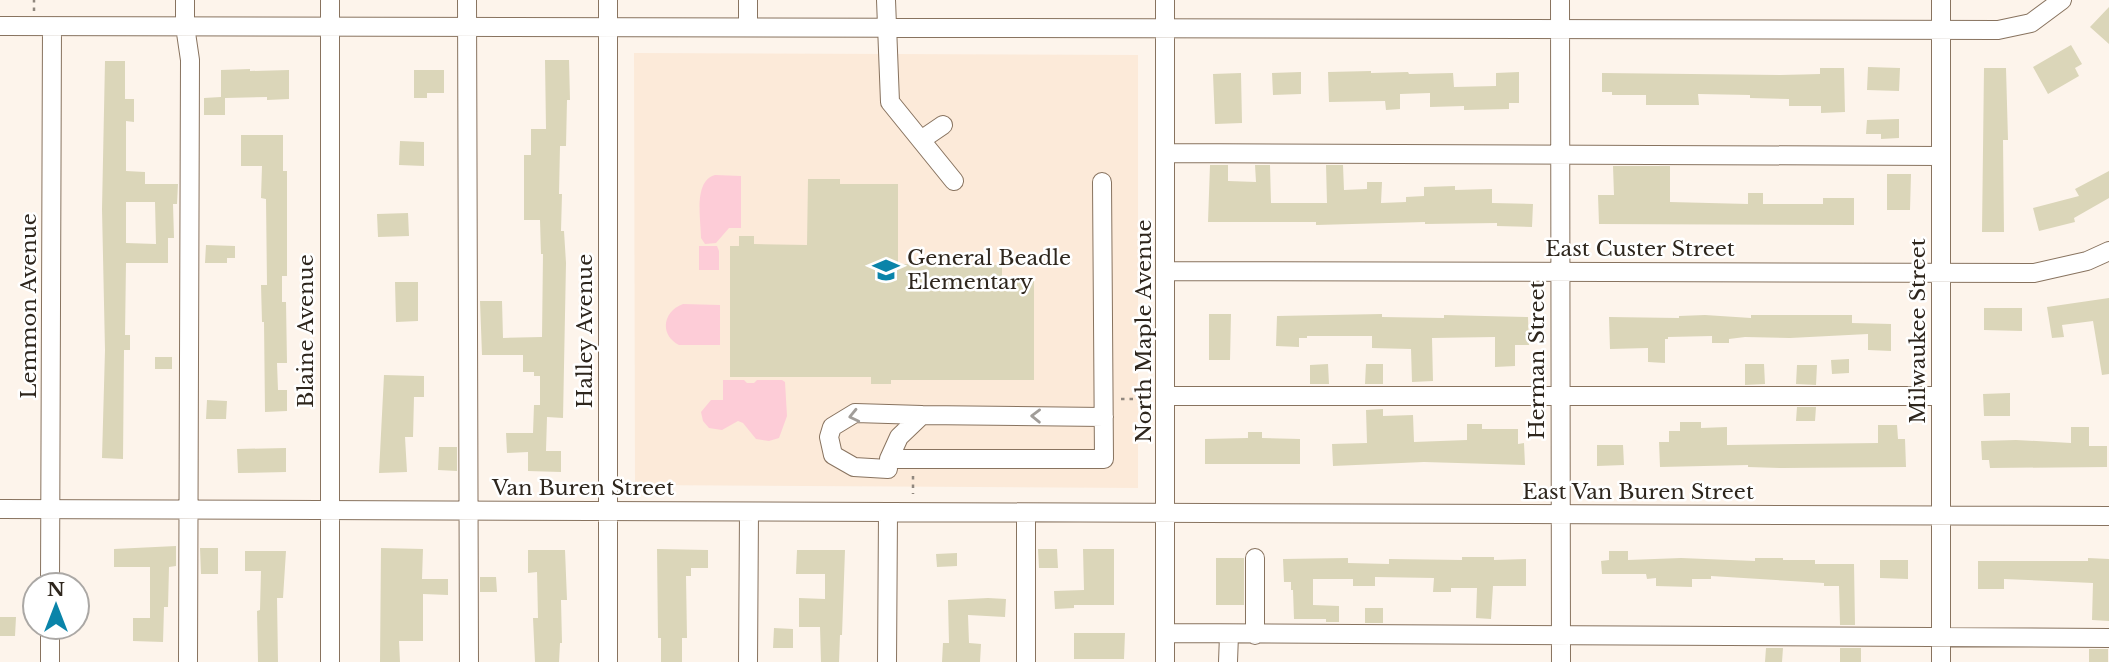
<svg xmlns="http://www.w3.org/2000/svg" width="2109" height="662" font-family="'Libre Baskerville',serif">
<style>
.built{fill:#fcead9}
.green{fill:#fdccd7}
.building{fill:#dbd6b9;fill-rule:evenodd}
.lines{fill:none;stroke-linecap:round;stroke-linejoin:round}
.minor-casing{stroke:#88735f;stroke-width:20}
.path{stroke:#90877e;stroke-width:2.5;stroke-dasharray:3.5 5;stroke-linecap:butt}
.minor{stroke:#fff;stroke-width:18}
.oneway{stroke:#a19d99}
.labels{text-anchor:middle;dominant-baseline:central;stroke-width:5;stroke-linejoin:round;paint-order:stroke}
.street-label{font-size:21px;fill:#2e261d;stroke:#fff}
.poi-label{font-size:21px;fill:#2e261d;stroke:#fff;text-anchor:start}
</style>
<rect width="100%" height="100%" fill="#fdf4eb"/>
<path class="built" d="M634,53L1138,55V488L635,485Z"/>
<path class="green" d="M715,175L741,176V228H729L716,243L705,244L701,238C701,220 693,181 715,175Z
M699,246H717L719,251V270H699Z
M683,304L720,305V345H679C659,335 663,311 683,304Z
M723,380H744L747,383H754L757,380H782L785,382L787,416L779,438L769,441L756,439L743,423L738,421L722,430L709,428L703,421L701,412L711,400H723Z"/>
<path class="building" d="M2109,7V44L2090,27Z
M2071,45L2082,64L2075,68L2079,76L2048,94L2033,67Z
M545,60H569L570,100H567L566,146H560L559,194H562L561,231H564L566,263L563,418L547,417L546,451H561V472L528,471V452L507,453L506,433H533L534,405H540V376H534V372H523V355H482L480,301H502L503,338L542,337L543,254H541L540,220H524V155H531V129H546Z
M105,61H125V99H134V122L126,121V171L145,172V184H178L177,204H173L174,238H168V263H126L125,335H130V350H124L123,459L102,458L105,350L102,209ZM126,202H155L156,244L126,243Z
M1868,67L1900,68L1899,91L1867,90Z
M1820,68H1844L1845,112L1821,113V106H1789V99L1750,98V95L1698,94L1699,105H1646V95H1612V92H1602V73L1780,75L1820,74Z
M1984,68H2006L2008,140H2003L2004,232H1982Z
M250,69V71L289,70V99L267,100V97L225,98V115H204V98L221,97V70Z
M414,70H444V93H427V98H414Z
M1371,71V73L1408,72L1409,74L1453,73L1454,87L1496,86V73L1519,72V103H1509V109L1464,110V106L1430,107V93L1400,94V109L1386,110L1385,101L1329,102L1328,72Z
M1301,72V94L1273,95L1272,73Z
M1241,73L1242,123L1215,124L1213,74Z
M1899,119V138L1881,139V134H1866L1867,120Z
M241,135H283V171H287V276H282V302H286L287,363H277L278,390H287V411L265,412L264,322H262L261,285H267L266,199L261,198L262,166H241Z
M400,141L424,142V166L399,165Z
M1210,165H1228V181L1256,182L1255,165H1270L1271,203H1327L1326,165H1343L1344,190L1367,189V182H1382L1381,203L1406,202V197L1424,196V187L1455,186V190L1492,189V203L1533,204L1532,227L1497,226V223L1425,224V222L1316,225V222H1208Z
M1613,166H1670V202L1748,204V193H1763V204H1823V198H1854V225L1599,224L1598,195H1614Z
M2109,171V198L2074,218L2075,222L2039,231L2033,208L2079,196L2075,189Z
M1887,174H1911L1910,210H1887Z
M808,179H840V184H898V264L1002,265V279H1034V380H891V384H871V377H730V246H739V236H754V244L807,245Z
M408,213L409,236L378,237L377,214Z
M206,245L235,246V258H227V263H205Z
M395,282H418V321L396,322Z
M2109,298V374L2102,375L2093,321L2062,325L2064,337L2052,338L2047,307Z
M1984,308H2022V331L1984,330Z
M1209,314H1231L1230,360H1209Z
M1382,314V317L1444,318V315L1528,317L1529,345H1515V366L1495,367V337L1432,338L1433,381L1412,382L1411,349L1372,348V336H1307V338H1299V347L1276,346L1277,316Z
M1705,315L1751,318V315H1852V323L1891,324V351L1868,350V334L1790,338L1745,337L1729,339V343H1712V336L1668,337V339H1665V363L1648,362V348L1610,349L1609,317L1679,318V316Z
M155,357H172V369H155Z
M1849,359V373L1832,374L1831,360Z
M1328,364L1329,384H1310V365Z
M1366,364H1383V384H1365Z
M1745,364H1764L1765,384L1745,385Z
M1797,365H1817L1816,385L1796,384Z
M384,375L424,376V397H414L413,437H405L407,472L379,473Z
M2010,393V416H1984L1983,394Z
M207,400L227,401L226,419H206Z
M1797,407H1816L1815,421H1796Z
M1383,409V416L1413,415L1414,442L1467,440V424H1482V429H1518V444L1524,443L1525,465L1424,462L1333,466L1332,444L1367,443L1366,410Z
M1680,422H1701V428L1727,427V445L1878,443V425H1897L1898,439H1905L1906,467L1782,468L1748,467V465L1660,467L1659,442H1669V431H1680Z
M2071,427H2089V446H2107V467L1990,468L1989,460H1982L1981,441L2016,440L2071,443Z
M1248,432H1262V438L1300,439V464H1205V439L1248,438Z
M1597,445H1623L1624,465L1597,466Z
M439,447H457V471L438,470Z
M286,448V472L238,473L237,449Z
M176,546V566L169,567L168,607H164L163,642L133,641V618H150V567H114V549Z
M200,548H218V574H201Z
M381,548L423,549L422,579H448V595L423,594V641H399L400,662H380Z
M657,549L708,550V568H691V576H686L687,638H682V662H661V638H658Z
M1038,549H1057L1058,568H1039Z
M1083,549H1114V605H1074V608L1055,609L1054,591L1084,590Z
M528,550H565L567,600H561L562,643H560L559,662H535L533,618H538L537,572L528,573Z
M797,550H845L842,635H840L839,662H821L820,627H799V598L825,599V574H796Z
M245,551H286L283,598H277L278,662H258L257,611L260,610L261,571H245Z
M1609,551H1628V560L1681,558L1755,561V558H1783V560H1815V564H1854L1855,625H1840L1839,586H1824V583L1711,576V579H1692V587L1656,586V578L1647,579L1646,574H1602L1601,561L1609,560Z
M957,553V566L937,567L936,554Z
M1462,557H1494V560L1526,559V586H1493L1491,619L1476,618L1477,588H1451V592H1433L1434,578L1375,577V586H1353V579H1313V605L1339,606V622H1326V619H1294L1293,590H1291V582H1284L1283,559L1348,558V563L1389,564V559L1462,560Z
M1216,558H1244V605H1216Z
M2088,558L2109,559V621L2092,620L2093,583L2004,579V589H1978V561H2088Z
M1880,560H1908V579L1880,578Z
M480,577H496L497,592H480Z
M988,598L1006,599L1005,617L968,615L969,643L981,644L980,662H942L943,643H949L948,600Z
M1365,608H1383V623H1365Z
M0,617H16L15,636H0Z
M774,628L793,629V648H773Z
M1074,633H1125L1124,659H1074Z
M1766,648H1783L1782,662H1765Z
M1840,648H1861V662H1840Z
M2089,649H2108V662H2089Z"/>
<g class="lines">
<g class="minor-casing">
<path id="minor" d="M185,0V26L190,60L188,662
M467,0L469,662
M748,0V27
M886,0L890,102L954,181
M1165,0V662
M1560,0L1561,662
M0,26C666,28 1332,30 1998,30L2031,23L2062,0
M921,140L943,125
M1166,153L1941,156
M1102,182L1104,459H889L899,437L922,415L1104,417
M1167,271L2034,273L2087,261L2109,251
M1166,396H1941
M888,469L854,467L833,455L829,437L832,427L855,413L922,415
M0,509L2109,516
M1026,513V662
M1255,558V635
M50,585L52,27
M50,627V662
M1166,633L2109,638
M330,662V0
M608,662V0
M748,662L749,512
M887,662L888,513
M1228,662L1229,635
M1941,662V0"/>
</g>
<path class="path" d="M34,11V0
M1121,399H1139
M913,476V494
M33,588V624"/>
<use href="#minor" class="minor"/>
</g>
<defs><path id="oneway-chevron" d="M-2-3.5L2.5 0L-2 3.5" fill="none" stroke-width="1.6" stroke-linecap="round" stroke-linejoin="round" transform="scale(1.75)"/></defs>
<g class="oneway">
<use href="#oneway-chevron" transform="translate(854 416) rotate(167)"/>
<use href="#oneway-chevron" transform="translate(1036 416) rotate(-179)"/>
</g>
<defs>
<g id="school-bare" transform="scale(2.1)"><path d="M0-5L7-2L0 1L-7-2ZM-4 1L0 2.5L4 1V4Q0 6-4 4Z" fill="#0a84a9" stroke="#fff" stroke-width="2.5" paint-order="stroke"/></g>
</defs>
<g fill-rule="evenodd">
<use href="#school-bare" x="886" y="270"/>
</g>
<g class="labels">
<g class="street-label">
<text x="1640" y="249">East Custer Street</text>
<text transform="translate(29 306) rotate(-90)">Lemmon Avenue</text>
<text transform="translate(306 331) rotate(-90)">Blaine Avenue</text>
<text transform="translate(585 331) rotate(-90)">Halley Avenue</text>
<text transform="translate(1144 331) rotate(-90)">North Maple Avenue</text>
<text transform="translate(1918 331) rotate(-90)">Milwaukee Street</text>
<text transform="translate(1537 360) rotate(-90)">Herman Street</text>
<text x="583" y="488">Van Buren Street</text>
<text x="1638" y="492">East Van Buren Street</text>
</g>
<g class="poi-label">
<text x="907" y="258">General Beadle<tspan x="907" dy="24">Elementary</tspan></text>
</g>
</g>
<g transform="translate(56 606)"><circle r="33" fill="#ffffff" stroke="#aba8a5" stroke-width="2"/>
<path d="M0-5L12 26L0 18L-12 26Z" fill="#0a84a9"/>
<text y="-10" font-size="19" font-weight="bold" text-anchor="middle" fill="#2e261d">N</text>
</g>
</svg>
